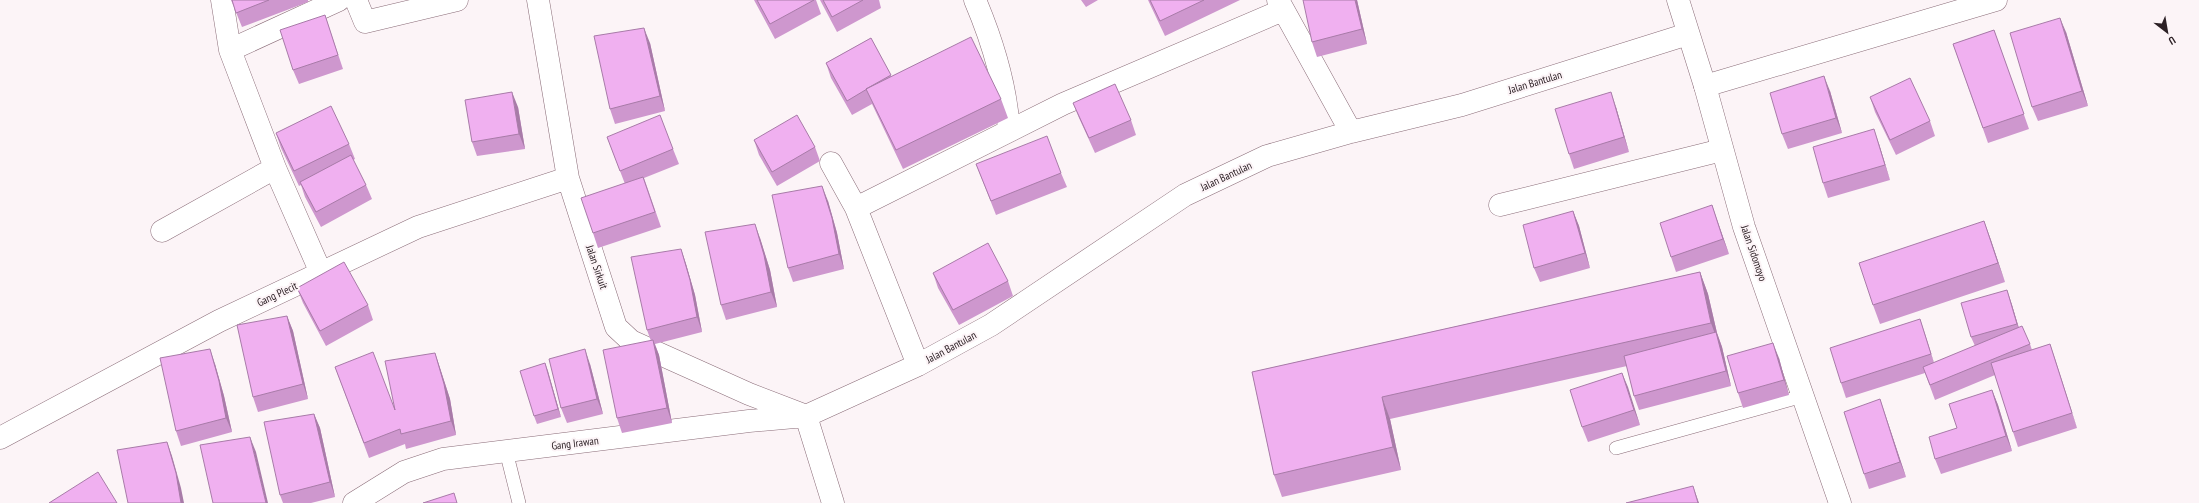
<svg xmlns="http://www.w3.org/2000/svg" width="2199" height="503" font-family="'PT Sans Narrow',sans-serif">
<style>
.lines{fill:none;stroke-linecap:round;stroke-linejoin:round}
.lane-casing{stroke:#8a6c78;stroke-width:14}
.street-casing{stroke:#8a6c78;stroke-width:23}
.secondary-casing{stroke:#8a6c78;stroke-width:23}
.lane{stroke:#fff;stroke-width:13}
.street{stroke:#fff;stroke-width:22}
.secondary{stroke:#fff;stroke-width:22}
.wall{fill:#ce97ce}
.shaded-wall{fill:#a87ba8}
.building{fill:#f0b0f0;stroke:#a87ba8}
.labels{text-anchor:middle;dominant-baseline:central;stroke-width:4;stroke-linejoin:round;paint-order:stroke}
.street-label{font-size:11px;fill:#2c2025;stroke:#fcf4f7}
</style>
<rect width="100%" height="100%" fill="#fcf4f7"/>
<g class="lines">
<g class="lane-casing">
<path id="lane" d="M1616,448L1803,396
M506,451L519,503"/>
</g>
<g class="street-casing">
<path id="street" d="M222,0L230,50L275,168L321,273
M356,0L365,22L457,0
M538,0L568,178L616,327L631,341L749,394L801,414
M975,0C992,40 1006,86 1009,130
M1278,0L1351,132
M230,50L339,0
M1705,86L1996,0
M831,163L856,208L918,365
M1500,205L1722,150
M856,208L1063,104L1283,10
M162,231L275,168
M806,416L833,503
M0,438L219,321L418,227L568,178
M354,503L404,472L443,459L749,421L806,416L918,365L991,325L1185,195L1267,156L1351,132L1462,105L1688,34"/>
</g>
<g class="secondary-casing">
<path id="secondary" d="M1678,0L1705,86L1744,227L1840,503"/>
</g>
<use href="#lane" class="lane"/>
<use href="#street" class="street"/>
<use href="#secondary" class="secondary"/>
</g>
<path class="wall" d="M231,0H308V2L242,27Z
M754,0H816L821,14L775,39Z
M820,0H879L881,8L837,32Z
M1081,0H1098L1086,7Z
M1148,0H1240L1165,36Z
M1357,0L1367,44L1317,57L1312,42Z
M325,15L343,69L299,84L293,70Z
M1994,30L2029,129L1988,143L1953,44Z
M2066,32L2088,106L2038,121L2032,107Z
M871,38L891,76L1001,99L1008,118L903,169L872,104L852,115L831,78L826,63Z
M650,43L665,111L615,124L610,109Z
M1830,91L1842,133L1788,149L1782,134Z
M1870,97L1930,121L1935,136L1896,155L1875,112Z
M1073,103L1131,120L1136,135L1095,153L1079,118Z
M518,107L525,149L477,156L472,142Z
M1616,107L1629,152L1574,169L1569,154Z
M276,133L349,144L355,159L353,160L366,185L372,199L321,227L305,197L301,185L299,186L281,148Z
M607,137L673,149L679,164L644,178L661,227L598,248L593,233L625,184Z
M754,140L815,147L820,161L777,186L759,155Z
M1879,144L1890,180L1828,198L1823,183Z
M976,164L1061,173L1067,187L996,215Z
M828,201L837,233L844,269L793,282L788,268Z
M1712,205L1729,254L1676,272L1671,257Z
M1573,211L1579,226L1590,268L1540,282L1534,268Z
M1984,221L2005,282L1880,324L1873,305Z
M760,238L770,270L777,307L726,320L721,305Z
M681,249L686,264L695,295L702,332L655,344L659,355L672,423L622,433L617,418L651,341L647,330Z
M1700,272L1708,294L1717,333L1722,347L1731,386L1639,410L1634,396L1627,366L1390,419L1401,470L1282,497L1274,475L1252,372Z
M933,273L1008,281L1013,296L959,325L938,288Z
M297,288L368,305L373,320L326,346L303,303Z
M2007,290L2012,305L2019,328L2030,344L2032,350L2050,344L2055,359L2077,428L2018,447L2013,432L1995,375L1935,400L1925,373L1846,398L1841,383L1920,319L1934,363L1975,346L1971,337Z
M287,316L293,331L308,399L258,412L253,397Z
M435,353L440,368L450,399L456,435L406,449L405,444L369,458L335,367L395,410Z
M1779,358L1789,395L1743,408L1738,393Z
M545,363L561,417L537,424L534,416Z
M215,364L224,396L232,432L181,446L176,431Z
M590,364L603,414L567,423L561,408Z
M1622,373L1640,425L1588,442L1582,427Z
M1992,390L1998,405L2012,451L1941,474L1935,459L1957,428Z
M1880,399L1906,477L1869,489L1864,474Z
M314,414L320,428L335,497L311,503H283L280,495Z"/>
<path class="shaded-wall" d="M1355,0H1357L1367,44L1362,29Z
M2060,18L2066,32L2088,106L2082,91Z
M644,28L650,43L665,111L660,96Z
M1824,76L1830,91L1842,133L1836,118Z
M512,92L518,107L525,149L519,134Z
M1611,92L1616,107L1629,152L1624,137Z
M1874,129L1879,144L1890,180L1885,165Z
M822,186L828,201L837,233L844,269L839,254Z
M1712,205L1717,220L1729,254L1723,239Z
M1573,211L1579,226L1590,268L1585,253Z
M1984,221L1991,240L2005,282L1998,263Z
M755,224L760,238L770,270L777,307L771,292Z
M681,249L686,264L695,295L702,332L697,317Z
M1700,272L1708,294L1717,333L1722,347L1731,386L1726,371L1719,345L1711,323Z
M2007,290L2012,305L2022,339L2017,324Z
M287,316L293,331L308,399L303,384Z
M1920,319L1925,334L1936,369L1931,354Z
M653,340L659,355L672,423L667,408Z
M1773,343L1779,358L1789,395L1784,380Z
M2050,344L2055,359L2077,428L2072,413Z
M210,349L215,364L224,396L232,432L226,418Z
M585,349L590,364L603,414L597,399Z
M435,353L440,368L450,399L456,435L451,421Z
M545,363L548,371L561,417L558,409Z
M1622,373L1628,387L1640,425L1634,410Z
M1992,390L1998,405L2012,451L2006,436Z
M1382,397L1390,419L1401,470L1393,447Z
M1880,399L1906,477L1900,462Z
M314,414L320,428L335,497L330,482Z
M250,437L256,452L268,503H266Z
M167,442L172,456L181,488L184,503H181Z
M1693,486L1699,503H1698Z"/>
<path class="building" d="M232,0H269L236,13Z
M757,0H814L770,24Z
M823,0H863L832,17Z
M1150,0H1204L1160,21Z
M1303,0H1355L1362,29L1312,42Z
M325,15L338,55L293,70L280,30Z
M2060,18L2082,91L2032,107L2010,33Z
M644,28L660,96L610,109L594,36Z
M1994,30L2024,114L1983,128L1953,44Z
M971,37L1001,99L896,150L866,89Z
M871,38L891,75L866,89H867L847,101L826,63Z
M1824,76L1836,118L1782,134L1770,93Z
M1910,78L1930,121L1890,140L1870,97Z
M1115,84L1131,120L1089,138L1073,103Z
M512,92L519,134L472,142L465,100Z
M1611,92L1624,137L1569,154L1555,109Z
M331,106L349,144L294,171L276,133Z
M660,115L673,149L620,171L607,137Z
M797,115L815,147L772,172L754,140Z
M1874,129L1885,165L1823,183L1813,147Z
M1047,136L1061,173L991,201L976,164Z
M351,155L366,185L316,212L300,182Z
M643,177L655,212L593,233L581,198Z
M822,186L832,218L839,254L788,268L772,195Z
M1712,205L1723,239L1671,257L1660,223Z
M1573,211L1585,253L1534,268L1523,225Z
M1984,221L1998,263L1873,305L1859,263Z
M755,224L764,255L771,292L721,305L705,232Z
M988,243L1008,281L953,310L933,273Z
M681,249L690,280L697,317L647,330L631,257Z
M344,262L368,305L320,331L297,288Z
M1700,272L1711,323L1382,397L1393,447L1274,475L1252,372Z
M2007,290L2017,324L1971,337L1961,303Z
M287,316L303,384L253,397L237,325Z
M1920,319L1931,354L1841,383L1830,348Z
M2022,326L2030,344L1930,385L1923,367Z
M1716,332L1726,371L1634,396L1624,356Z
M653,340L667,408L617,418L603,350Z
M1773,343L1784,380L1738,393L1727,356Z
M2050,344L2072,413L2013,432L1991,363Z
M210,349L219,381L226,418L176,431L160,358Z
M585,349L597,399L561,408L549,359Z
M373,352L395,410L385,361L435,353L444,384L451,421L401,434L400,429L364,443L335,367Z
M545,363L558,409L534,416L520,371Z
M1622,373L1634,410L1582,427L1570,390Z
M1992,390L2006,436L1935,459L1929,437L1957,428L1949,404Z
M1880,399L1900,462L1864,474L1844,412Z
M314,414L330,482L280,495L264,422Z
M250,437L266,503H213L200,445Z
M167,442L176,473L181,503H128L117,450Z
M98,472L117,503H49Z
M1693,486L1698,503H1626Z
M454,493L457,503H423Z"/>
<g class="labels">
<g class="street-label">
<text transform="translate(1535 82) rotate(-17)">Jalan Bantulan</text>
<text transform="translate(1226 176) rotate(-25)">Jalan Bantulan</text>
<text transform="translate(1754 253) rotate(71)">Jalan Sidomoyo</text>
<text transform="translate(597 267) rotate(71)">Jalan Sirkuit</text>
<text transform="translate(277 294) rotate(-25)">Gang Plecit</text>
<text transform="translate(951 347) rotate(-28)">Jalan Bantulan</text>
<text transform="translate(575 443) rotate(-7)">Gang Irawan</text>
</g>
</g>
<g transform="translate(2167 32) rotate(149)" stroke="#fcf4f7" stroke-width="3" paint-order="stroke">
<path d="M0-3L7 15L0 10L-7 15Z" fill="#2c2025"/>
<text y="-6" font-size="11" font-weight="bold" text-anchor="middle" fill="#2c2025">U</text>
</g>
</svg>
